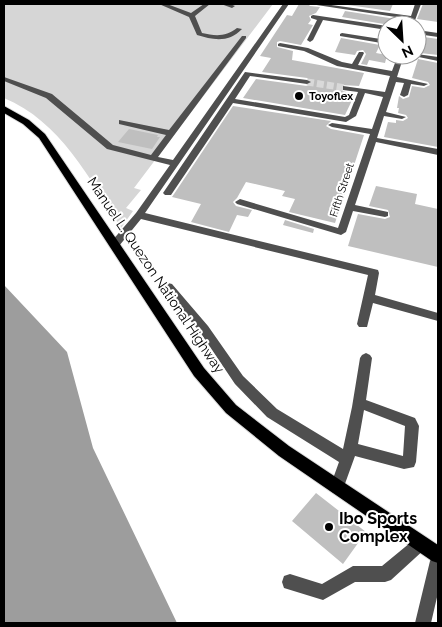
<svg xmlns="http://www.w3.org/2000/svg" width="442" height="627" font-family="Raleway,sans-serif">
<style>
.green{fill:#d6d6d6}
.water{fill:#9d9d9d}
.building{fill:#bfbfbf}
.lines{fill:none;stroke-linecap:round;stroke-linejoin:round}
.minor-tunnel{stroke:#d9d9d9;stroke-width:7;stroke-dasharray:7 3;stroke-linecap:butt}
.major-casing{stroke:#dbdbdb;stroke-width:2}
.minor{fill:#4f4f4f;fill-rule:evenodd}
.major{fill:#000;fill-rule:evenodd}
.poi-dot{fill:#000;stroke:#fff;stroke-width:2}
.labels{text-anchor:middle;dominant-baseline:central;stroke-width:4;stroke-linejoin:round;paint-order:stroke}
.far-poi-label{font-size:11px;font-weight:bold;fill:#000;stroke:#fff;text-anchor:start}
.far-street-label{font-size:11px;fill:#000;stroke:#fff}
.street-label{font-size:14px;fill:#000;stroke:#fff}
.near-poi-label{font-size:16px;font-weight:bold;fill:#000;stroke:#fff;text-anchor:start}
</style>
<rect width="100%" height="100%" fill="#fff"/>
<path class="green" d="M4,4H273L134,188L141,190L126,208L133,211L121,228C90,179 60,121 4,98Z"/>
<path class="water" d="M4,285L67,352L93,448L177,623H4Z"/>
<path class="building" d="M299,4H308L310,6L320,7L316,13L309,16L311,20L308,24L313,25L301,45L280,41L277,42V47L293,51L292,60L364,73L359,86L342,85V91L355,94L345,115L243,98L256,79L307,86L313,83L307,78L262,72L271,58L260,56L287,15L292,16Z
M349,4H393L390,11L348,5Z
M423,4H438V22L417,19Z
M345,11L402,20L400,25H390L342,17Z
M424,37L438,39V55L420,53Z
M341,38L380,45L376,53L387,55L385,63L369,60L367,65L361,64L366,54L363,50L357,51L355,55L335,52Z
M418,59L438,63V147L384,137L388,122L396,123V120L403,121L408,118L406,115L398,113L399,108H397L399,96L403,99L409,97L412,86L424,88L430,85L428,82L412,78Z
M233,106L331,121L326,126L331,129L364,135L335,223L289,212L295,199L282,196L285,191L246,182L237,198L233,202L236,206L252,210L248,217L237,215L229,232L191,222L201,204L172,197Z
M129,129L158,135L157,137H160L152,149L118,142Z
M376,186L417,194L415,204L438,209V267L348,246L358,214L385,219L390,217L388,210L369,206Z
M285,220L314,229L313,233L283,225Z
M316,493L366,532L343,564L292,521Z"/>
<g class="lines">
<path class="minor-tunnel" d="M307,82L346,88"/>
<g class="major-casing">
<path id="major" d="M4,106L29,120L45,134L204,368L236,405L289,446L438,545V563L432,561L279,456L226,413L194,376L39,138L23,124L4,113Z"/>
</g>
<path class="minor" d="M159,4H167L191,13L204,4H210L195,16L202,33C215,36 226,37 237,28L242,29C229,43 213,40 197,35L189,17Z
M221,4H230L235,6L232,8Z
M283,4H289L145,213L378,270L379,273L375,295L438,313V321L373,303L367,327H359L357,324L368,275L141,219L119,246H111L110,244L111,242L136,213L170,165L107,149L46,98L4,81V77L52,94L113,145L151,155L166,135L119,124V120L169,130L242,36H246V38L158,157L173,160Z
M310,4H324L411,16L415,4H421L414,23L411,25L408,23L409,19Z
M313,15L387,26V30L323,20L313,40L310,42L307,40L317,20L311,18V16Z
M417,30L438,33V37L417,34Z
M342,33L387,40V44L340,36V34Z
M280,43L308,48L342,62L352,64L359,52H363L364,53L358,65L392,71L398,55H404L397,77L428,84L424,86L411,84L408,95L404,97L400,95L404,83L396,82L386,112L406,117L402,119L384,116L377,138L438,149V155L376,142L355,205L388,212V216L385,217L353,211L346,232L341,235L237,204L235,202L240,199L338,228L370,134L332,127L328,125L332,123L372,129L383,97L365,93L356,116L346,122L233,103L171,195H165L163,193L245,72L307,80L311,82L307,84L250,76L235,99L345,117L349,115L358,92L343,90V86L385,92L390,76L337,66L304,51L278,46V44Z
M417,54L438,57V61L409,55Z
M168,283L172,284L208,326L243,376L277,409L343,449L352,407L360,358L362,355L366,353L370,355L372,358L366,400L415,418L419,426L416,462L414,467L404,469L355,456L342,492L337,494L332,492L330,487L339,462L267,417L235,384L200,332L164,290L163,287ZM364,410L405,426L403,456L358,444Z
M421,535L426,538L429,543L426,548L391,580L385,582H355L323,600L284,588L282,582L284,576L290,574L322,584L353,566H382L416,538Z
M438,553V593L431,623H415L430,561L433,556Z"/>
<use href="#major" class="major"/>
</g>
<g class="poi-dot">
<circle cx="299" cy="96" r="5"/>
<circle cx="329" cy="527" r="5"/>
</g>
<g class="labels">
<g class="far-poi-label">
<text x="309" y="96">Toyoflex</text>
</g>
<g class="far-street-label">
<text transform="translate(342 190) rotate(-72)">Fifth Street</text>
</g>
<g class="street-label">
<text transform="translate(156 275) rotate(56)">Manuel L. Quezon National Highway</text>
</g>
<g class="near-poi-label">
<text x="339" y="518">Ibo Sports<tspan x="339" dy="18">Complex</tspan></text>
</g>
</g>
<rect width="442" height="627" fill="none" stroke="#000000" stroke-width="10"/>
<g transform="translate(402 40) rotate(155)"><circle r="24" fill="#ffffff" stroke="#999999"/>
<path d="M0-4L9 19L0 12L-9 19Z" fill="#000000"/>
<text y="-8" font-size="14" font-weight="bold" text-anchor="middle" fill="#000000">N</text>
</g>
</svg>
